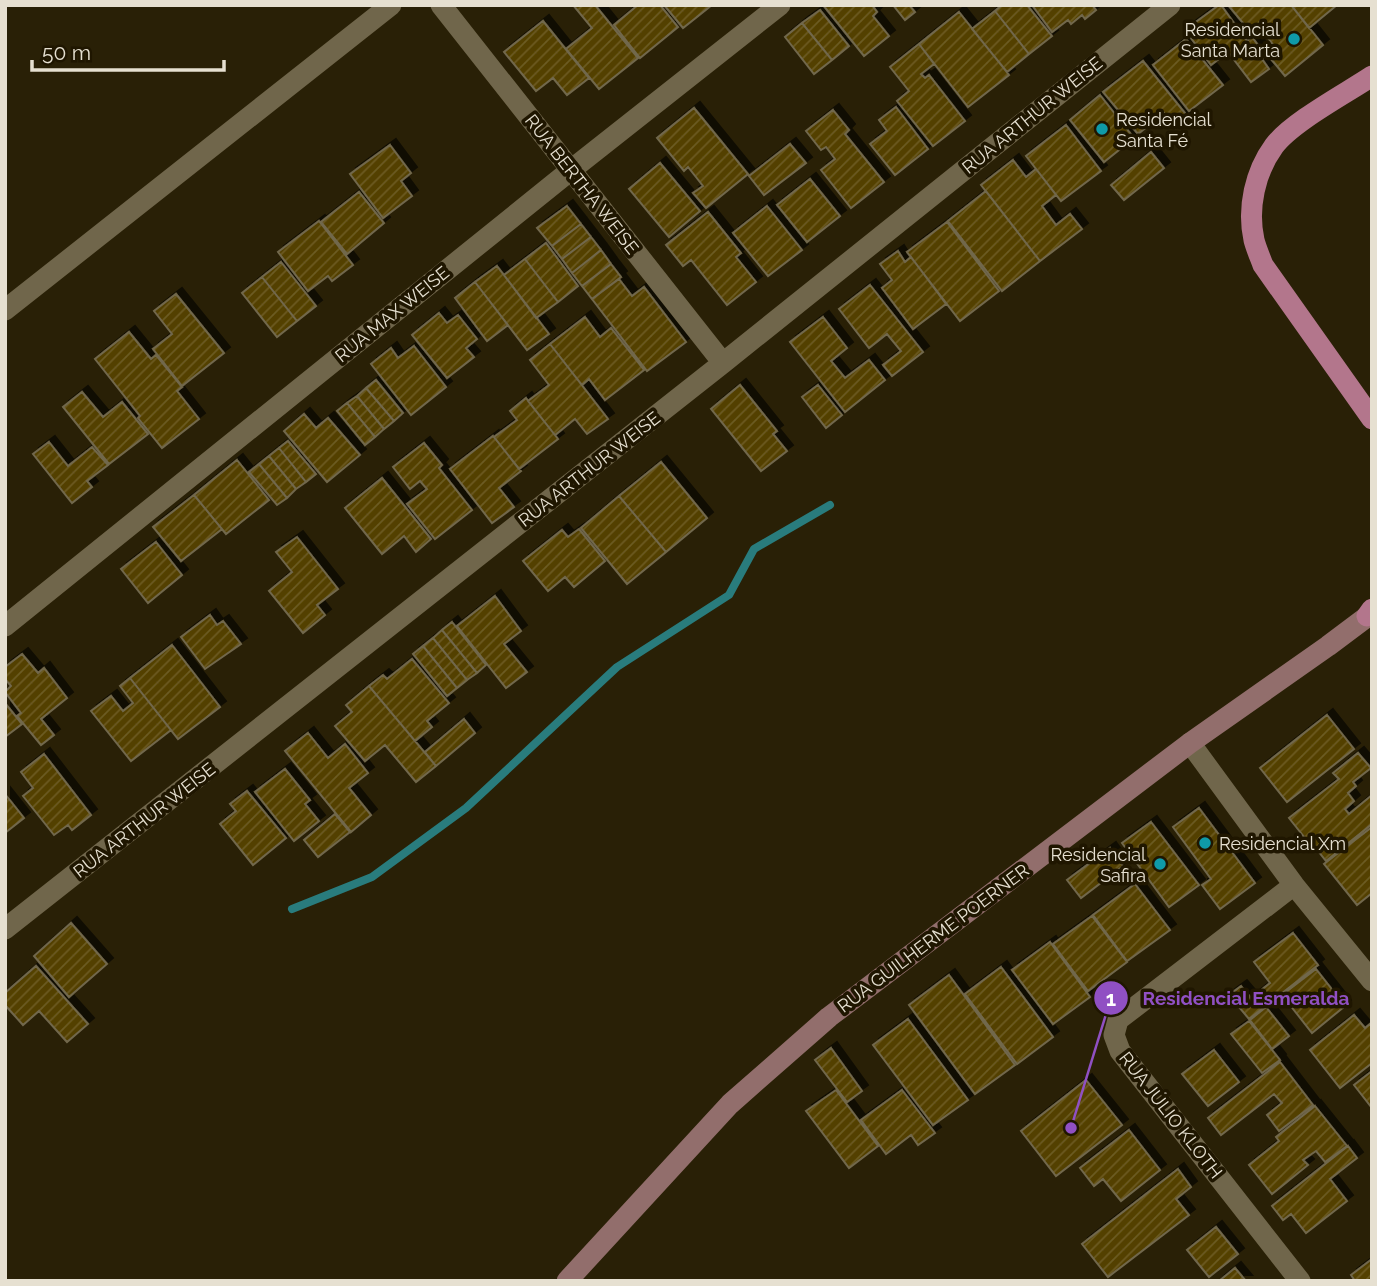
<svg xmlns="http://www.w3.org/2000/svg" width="1377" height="1286" font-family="Raleway,sans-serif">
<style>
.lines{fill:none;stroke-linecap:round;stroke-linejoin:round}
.stream{stroke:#297c7d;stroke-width:8}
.building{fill:url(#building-hatch);stroke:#71674c;stroke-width:2;filter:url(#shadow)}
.street{stroke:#70664b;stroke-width:21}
.secondary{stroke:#926e6c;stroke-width:21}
.primary{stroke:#b3768c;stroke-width:21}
.culture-dot{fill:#0f9aa8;stroke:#1f1600;stroke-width:2.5}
.labels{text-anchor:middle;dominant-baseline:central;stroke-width:7;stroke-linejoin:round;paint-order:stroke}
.poi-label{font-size:18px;fill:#e6e0d1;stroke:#1f1600;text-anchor:end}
.street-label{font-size:18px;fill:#e6e0d1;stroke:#1f1600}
.leader{fill:none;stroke:#9050c3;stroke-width:2.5}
.callout-dot{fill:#9050c3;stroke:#1f1600;stroke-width:2.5}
.mark-label{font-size:21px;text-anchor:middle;font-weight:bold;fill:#fff}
.callout-label{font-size:19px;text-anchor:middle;font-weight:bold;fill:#9050c3;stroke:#1f1600;stroke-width:7;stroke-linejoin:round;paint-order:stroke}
</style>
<defs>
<pattern id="building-hatch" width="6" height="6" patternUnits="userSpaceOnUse" patternTransform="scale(1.75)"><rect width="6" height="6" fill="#534000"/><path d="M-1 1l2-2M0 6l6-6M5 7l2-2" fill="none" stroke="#6c5b24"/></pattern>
<filter id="shadow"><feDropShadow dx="6" dy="-6" stdDeviation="0" flood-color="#0009"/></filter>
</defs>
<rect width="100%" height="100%" fill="#292006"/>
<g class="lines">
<path class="stream" d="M292,909L372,877L466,808L617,667L729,595L754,549L830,505"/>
</g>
<path class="building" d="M573,5H595L638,58L599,89L566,49L592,28Z
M638,5H660L678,27L640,58L614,25Z
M664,5H712L683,28Z
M823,5H872L877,12L873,16L889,36L864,56Z
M893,5H909L915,12L905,20Z
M1002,5H1027L1052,36L1029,54L995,11Z
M1032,5H1092L1096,10L1085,19L1082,15L1071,24L1068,20L1052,32Z
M1219,5H1221L1247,41L1252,37L1266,56L1262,59L1269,69L1251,82L1228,52L1211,65L1185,30Z
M1228,5H1291L1323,45L1285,76L1267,54L1275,47L1260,28L1252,34Z
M1291,5H1337L1309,28Z
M820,10L849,46L832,60L802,23Z
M995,11L1029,54L1007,72L972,29Z
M959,12L1009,75L968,107L919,44Z
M543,21L589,78L567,95L553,78L536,91L504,52Z
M802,23L832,60L814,74L785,37Z
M1186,39L1223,85L1189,111L1153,65Z
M919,44L934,64L921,74L925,78L929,75L965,121L933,146L897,101L909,91L890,67Z
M1143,61L1189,118L1176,128L1164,113L1138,134L1103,92Z
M1100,95L1134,138L1104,162L1070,120Z
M896,107L928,149L895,175L870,144L887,131L879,120Z
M694,108L748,174L706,208L693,193L703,186L688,167L684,171L657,138Z
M833,110L849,130L845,134L884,182L851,208L821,170L835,159L826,147L821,150L806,131Z
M1066,125L1101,171L1061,201L1026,156Z
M790,144L806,163L764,195L749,176Z
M390,145L411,173L401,181L412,196L383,218L350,174Z
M1151,152L1164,168L1124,200L1111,185Z
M1013,160L1026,177L1036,169L1056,195L1042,206L1056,225L1070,214L1082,229L1040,261L981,185Z
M660,163L700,211L669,237L629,189Z
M810,179L840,216L807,242L777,205Z
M986,191L1040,261L1002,291L948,221Z
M359,192L384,223L347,254L321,222Z
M567,206L581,224L552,246L537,228Z
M767,206L802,250L768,276L733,233Z
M708,212L741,253L736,257L756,282L727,305L691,260L683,266L666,245Z
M319,221L353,265L332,281L328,276L308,291L278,252Z
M947,222L999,291L960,321L907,252Z
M581,224L591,237L562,259L552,246Z
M591,237L601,250L572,273L562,259Z
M546,243L578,286L558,302L525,259Z
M601,250L611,264L582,286L572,273Z
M898,251L905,262L911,257L946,304L913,329L882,288L892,280L880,264Z
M525,259L558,302L536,318L504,275Z
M281,262L316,306L297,321L262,277Z
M611,264L621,277L592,299L582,286Z
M497,266L549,334L527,350L475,282Z
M262,277L297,321L277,337L242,293Z
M619,279L632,296L644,287L686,342L647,371L592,299Z
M475,282L508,325L487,341L455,298Z
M870,285L923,352L892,376L883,365L901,351L887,334L869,348L839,309Z
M176,294L224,353L182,386L153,349L172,334L154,311Z
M439,313L447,323L458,315L477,339L466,348L474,357L447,378L412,335Z
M585,317L600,337L611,328L644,370L605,400L589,379L582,385L550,344Z
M823,317L847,348L831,361L845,378L869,360L885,380L845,412L790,342Z
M129,332L151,359L156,355L182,387L177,391L199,419L162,448L138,418L140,416L95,359Z
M550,344L608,419L587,434L575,419L555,435L528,401L549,385L530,360Z
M414,346L446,387L411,415L371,364L391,348L398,358Z
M376,380L403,413L394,421L366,388Z
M740,385L777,431L773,434L787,451L761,471L711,409Z
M818,385L842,415L826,428L802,397Z
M366,388L394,421L384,429L357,396Z
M82,392L103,417L122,402L148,434L109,464L63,407Z
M357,396L384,429L375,437L347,403Z
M526,398L558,439L519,469L494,437L517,420L510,411Z
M347,403L375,437L365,445L337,411Z
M304,414L316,428L328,418L360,455L327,482L284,431Z
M493,436L521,471L499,488L514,507L492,523L450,469Z
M288,441L316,474L306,482L279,448Z
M49,442L68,466L92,447L108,465L87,481L92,487L72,503L33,454Z
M424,443L442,465L439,468L472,510L435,539L407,504L427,489L420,481L410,489L393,467Z
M279,448L306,482L296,489L269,456Z
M269,456L296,489L287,498L259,464Z
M237,460L269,500L226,534L194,495Z
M661,462L707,518L666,552L619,496Z
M259,464L287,498L277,505L249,472Z
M382,478L431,539L416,552L404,536L382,554L345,508Z
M194,495L222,529L181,561L153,527Z
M619,496L666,552L627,584L581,528Z
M579,529L605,561L574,587L565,577L548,591L523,561L562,530L568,537Z
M297,537L338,589L317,605L325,615L303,633L269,591L292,572L276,552Z
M156,542L182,575L148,603L121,569Z
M495,596L521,631L504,644L527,672L506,688L457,626Z
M210,615L217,625L223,621L241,644L205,669L181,637Z
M452,622L486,665L477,673L442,630Z
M442,630L477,673L467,680L433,638Z
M433,638L467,680L457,688L423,646Z
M172,645L220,707L178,739L130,678Z
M423,646L457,688L447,696L413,654Z
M22,654L38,673L44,668L67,698L41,719L54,735L41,745L17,716L21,713L5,692L11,686L5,679V667Z
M412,659L449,703L427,721L432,727L415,741L369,686L383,675L387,679Z
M130,678L171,730L131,761L91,711L111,696L123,711L133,703L120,686Z
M369,686L436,766L416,782L385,745L365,761L335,726L352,712L346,705Z
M5,703L22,724L5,737Z
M1327,715L1354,749L1287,802L1260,768Z
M464,719L475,733L436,766L425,752Z
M308,733L328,758L345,744L368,773L349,788L371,815L351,832L285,751Z
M1358,753L1371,768L1353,782L1356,786L1348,793L1354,801L1345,809L1349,814L1372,795V824L1326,861L1311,842L1309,843L1289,818L1339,779L1333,773Z
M44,754L91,815L72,830L68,825L54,835L23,796L33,788L21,772Z
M285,769L310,800L305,804L319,821L294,841L255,792Z
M247,791L286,838L253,865L220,824L236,811L230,804Z
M5,794L24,818L5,833Z
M1199,808L1255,883L1220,909L1202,885L1211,879L1173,827Z
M335,814L350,832L318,857L304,840Z
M1151,822L1199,885L1169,907L1122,843Z
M1372,827V893L1357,905L1324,864Z
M1110,848L1123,866L1081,898L1067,880Z
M1135,884L1170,930L1127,961L1093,915Z
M1092,916L1127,962L1088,991L1053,944Z
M71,923L107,964L69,997L34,956Z
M1293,933L1318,965L1249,1019L1229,995L1241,986L1251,998L1270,983L1254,962Z
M1050,942L1090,997L1053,1024L1012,970Z
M36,966L88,1024L67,1042L39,1011L23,1025L5,1005V993Z
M1001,967L1053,1037L1017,1064L965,994Z
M1316,969L1345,1006L1312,1033L1282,995Z
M949,975L1015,1065L975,1094L909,1005Z
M1266,1007L1289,1036L1272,1049L1250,1020Z
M1354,1015L1365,1028L1370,1024L1372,1027V1063L1340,1088L1310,1050Z
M908,1019L968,1100L933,1125L873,1045Z
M1249,1021L1280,1060L1262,1073L1231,1034Z
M831,1048L862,1091L847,1102L815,1060Z
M1214,1050L1239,1082L1208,1106L1182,1074Z
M1280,1062L1313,1105L1279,1131L1267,1115L1282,1103L1274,1094L1221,1135L1208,1118Z
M1372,1071V1108L1354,1085Z
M1086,1080L1122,1125L1056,1176L1021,1131Z
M836,1090L878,1146L849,1168L806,1111Z
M902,1090L935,1133L918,1145L911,1135L886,1154L861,1120Z
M1315,1106L1347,1146L1325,1162L1316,1151L1303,1160L1308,1165L1272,1194L1249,1165L1279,1141L1276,1137Z
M1129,1130L1160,1170L1121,1201L1103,1179L1094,1186L1080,1168Z
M1348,1146L1357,1158L1330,1179L1347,1201L1306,1233L1291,1214L1283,1220L1272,1206Z
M1178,1169L1191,1187L1176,1199L1189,1215L1108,1277L1082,1244Z
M1216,1227L1238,1254L1209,1277L1187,1250Z
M1372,1259V1281H1355L1351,1275Z
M1235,1268L1246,1281H1219Z"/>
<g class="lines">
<path class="street" d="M441,5L723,363
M5,310L391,5
M5,626L571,170L780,5
M1190,743L1294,885L1372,981
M1294,885L1118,1020L1114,1035L1120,1051L1300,1281
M5,929L723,363L1170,5"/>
<path class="secondary" d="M567,1281L730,1104L829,1017L1190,743L1328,646L1372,613"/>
<path class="primary" d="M1372,76C1345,94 1292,122 1274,146C1255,172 1247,208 1254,240C1256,248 1260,257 1263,265L1372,419
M1367,616L1372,609"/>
</g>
<g class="culture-dot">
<circle cx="1294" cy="39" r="7"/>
<circle cx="1102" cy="129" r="7"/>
<circle cx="1205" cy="843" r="7"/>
<circle cx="1160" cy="864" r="7"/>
</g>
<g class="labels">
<g class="poi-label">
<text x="1280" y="29">Residencial<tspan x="1280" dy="21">Santa Marta</tspan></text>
<text x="1116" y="119" text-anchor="start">Residencial<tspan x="1116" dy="21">Santa Fé</tspan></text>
<text x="1219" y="843" text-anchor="start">Residencial Xm</text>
<text x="1146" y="854">Residencial<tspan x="1146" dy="21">Safira</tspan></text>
</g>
<g class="street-label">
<text transform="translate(1032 115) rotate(-39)">RUA ARTHUR WEISE</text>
<text transform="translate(582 184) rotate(52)">RUA BERTHA WEISE</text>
<text transform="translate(392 314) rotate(-39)">RUA MAX WEISE</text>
<text transform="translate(589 469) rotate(-38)">RUA ARTHUR WEISE</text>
<text transform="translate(144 820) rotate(-38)">RUA ARTHUR WEISE</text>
<text transform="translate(933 938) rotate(-37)">RUA GUILHERME POERNER</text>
<text transform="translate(1171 1115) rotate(52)">RUA JÚLIO KLOTH</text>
</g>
</g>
<path class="leader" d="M1071 1128L1111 998"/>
<g class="callout-dot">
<circle cx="1071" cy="1128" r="7"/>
<circle cx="1111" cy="998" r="18"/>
</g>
<g class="mark-label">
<text x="1111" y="1006">1</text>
</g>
<g class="callout-label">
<text x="1246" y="1005">Residencial Esmeralda</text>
</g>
<rect width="1377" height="1286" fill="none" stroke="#e6e0d1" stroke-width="14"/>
<path d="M32 60v10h192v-10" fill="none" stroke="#e6e0d1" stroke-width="3.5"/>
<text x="42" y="60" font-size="21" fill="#e6e0d1" stroke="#1f1600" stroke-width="5" paint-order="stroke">50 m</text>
</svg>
